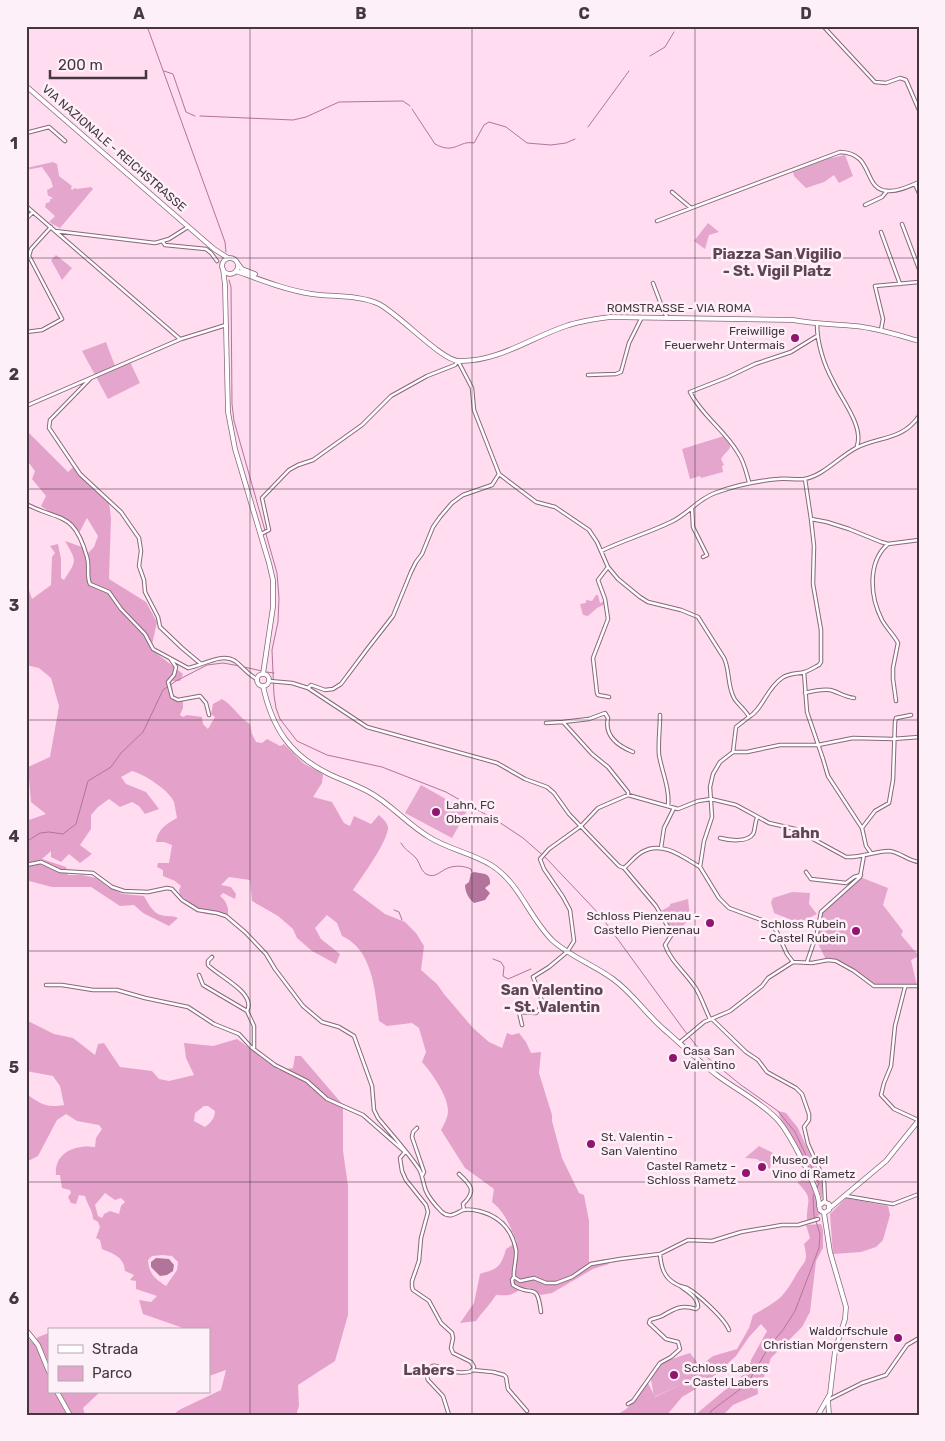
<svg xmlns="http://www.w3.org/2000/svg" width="945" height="1441" font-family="Rubik,sans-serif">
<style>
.green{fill:#e4a6cc}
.forest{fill:#e4a2cb;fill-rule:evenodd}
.water{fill:#b3749b}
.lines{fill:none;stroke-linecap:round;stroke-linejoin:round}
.stream{stroke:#b3749b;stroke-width:1}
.minor-casing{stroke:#87687a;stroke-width:4.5}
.tertiary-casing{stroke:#87687a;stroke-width:5.5}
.secondary-casing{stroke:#87687a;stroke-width:5.5}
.minor{stroke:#fff;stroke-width:2.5}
.tertiary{stroke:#fff;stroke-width:4}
.secondary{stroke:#fff;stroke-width:4}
.grid{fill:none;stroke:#44373f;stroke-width:1;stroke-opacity:0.55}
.poi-dot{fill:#911470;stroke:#fef0f8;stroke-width:2}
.labels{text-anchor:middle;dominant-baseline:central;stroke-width:5;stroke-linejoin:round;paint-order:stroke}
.street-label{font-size:12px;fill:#44373f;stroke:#fef0f8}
.poi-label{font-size:12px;fill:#44373f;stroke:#fef0f8;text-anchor:end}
.quarter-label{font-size:15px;font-weight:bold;fill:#604455;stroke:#fef0f8}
.neatline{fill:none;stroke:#44373f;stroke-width:2}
.grid-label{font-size:16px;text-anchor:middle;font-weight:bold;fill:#44373f}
</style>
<rect width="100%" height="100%" fill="#ffdcf0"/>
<path class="green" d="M845,155L853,176L839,183L834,175L824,182L806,188L794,176L793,172L827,159Z
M53,162L57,164L59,176L72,186L71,188L72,190L75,188L77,189L91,187L93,189L60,228L49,222L55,216L45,207L46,203L50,202V199H53L50,196H48L47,190L53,187L51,180L42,167L26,170V168Z
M708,223L719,232L709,235L705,249L694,241Z
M56,255L72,268L62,280L51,260Z
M106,342L115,366L130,362L140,383L108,399L82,351Z
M724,436C737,448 727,449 721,459L724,465L722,466L723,472L701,478L700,476L690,479L682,449Z
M596,595H598L600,603L605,601V604L597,608L588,616L583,615L580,604L586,603V600L592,601Z
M421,785L467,811L452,838L405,813Z
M860,877L888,888L883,905L903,931L901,935L919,956L911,960L917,986H874L837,961L826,960L815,937L821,912Z
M792,892L810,893L809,904L817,914L799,923L774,913L771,902L773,898Z
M688,899L690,918L675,935L662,916L661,911L670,906V904Z
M759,1146L773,1153L770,1169L757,1159L745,1158Z
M690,1353L700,1366L678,1386L654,1397L650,1374L663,1362Z"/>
<path class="forest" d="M26,430L68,472L73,467L109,502L111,518L109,579L146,602L157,622L151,649L183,674L180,681H171L173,691L170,698L183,701V708L180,715L183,717L187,715L202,717L203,724L208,729L215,717L211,714L213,704L222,699C234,706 238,717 250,724L252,734L256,742L262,743L267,739L280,746L284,744L303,763L323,774L322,783L313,797L332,802L344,823L350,826L354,816L371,824L379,815C382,818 387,822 388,827C389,840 361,878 353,890L385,914L405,922L416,933L424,946L421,970L437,984L444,994L473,1028L489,1042L502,1048L507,1033L512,1035L519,1033L526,1042L531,1053L541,1052L539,1073L552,1115V1121L562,1158L579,1193L584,1195L589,1221V1262L605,1259L609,1264L593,1269L552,1293L541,1295C527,1284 526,1287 512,1294C508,1296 501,1295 496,1295C490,1305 482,1312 476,1321L460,1323L474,1303L480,1274C484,1272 488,1272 492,1270C501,1267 504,1256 506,1249L517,1242C510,1227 506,1213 492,1202L494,1189L465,1168L441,1130C444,1125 448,1117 448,1111C448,1096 432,1073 422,1062L426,1052L419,1028L412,1023L387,1026L379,1021C375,991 373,950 342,936L337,923L327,915L315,928L321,939L340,954L336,964L312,951L297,938L293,929L278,916L252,901L250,880L229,877L221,885L231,887L236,894L235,899L223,893L220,896C227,901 230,910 227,918L216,915L205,914L180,895L179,890L181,886L175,881L163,876V870L157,867L158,863H169L172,845L164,842H156C159,828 165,825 177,818C176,813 175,807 174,802C169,790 144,774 132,771L121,777L126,784L146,792L159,809L145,814L139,806L132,802L120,807L109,799L98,807L91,815V829L80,845L92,854L80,863L69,854L61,862L51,857V851L42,859L66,867L68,875H82L96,878L108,887L123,894L144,896C147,902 154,914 161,915C167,917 171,915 178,918L169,926L143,913L134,905L120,906L91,887H52L29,881L26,891V821L46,814L31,802L28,767L50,757L59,706L51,678L39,668L26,665V588L28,587L32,599L51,585L52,557L55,553L50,546L58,544L61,559V578L64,580C77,560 77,562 65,541L82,547L85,556L94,547L98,536L87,518L79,533L72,523L52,514L41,506L46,496L32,479L35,471L26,459Z
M26,1020L54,1034L73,1038L95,1055L98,1044L104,1043L120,1067L152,1071L159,1079L169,1081L194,1075L186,1058L184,1043L213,1046L237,1039L279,1070L293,1068L295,1056H301L343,1105V1151L348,1186V1315L335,1361L298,1385L299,1406L296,1415H173L179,1410L221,1390L226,1370L209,1376V1330H183L186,1329L143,1314L139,1300L151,1302L157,1296L136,1289V1281L130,1280L134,1275L125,1271C124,1257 114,1254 102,1249L100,1240L96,1238L100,1227L98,1222L93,1219C93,1211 87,1204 85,1196L79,1195L76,1204L71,1203L68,1197L71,1193L70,1190L62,1188L60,1175H56C54,1153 75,1144 95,1147L96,1138L102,1129L99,1125L77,1121L66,1114L57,1120L38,1156L26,1162V1094C42,1104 45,1108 64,1105L60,1086L53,1076L26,1071ZM204,1106H208L215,1111C215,1119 210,1123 205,1127L194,1121L195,1113ZM105,1193L115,1200L121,1198L125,1202L121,1206L119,1214L110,1211L104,1214L102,1218L98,1216L95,1205ZM162,1255L172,1256L178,1262L177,1270L166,1286C155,1279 149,1274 148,1260L152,1256Z
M778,1111L786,1113L798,1128L822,1182V1199L815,1179L780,1117Z
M804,1169L817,1199L820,1214L816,1218L807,1221C806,1200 815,1200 797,1182L801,1181Z
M846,1198L888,1206L890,1215L883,1240L876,1247L861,1252L833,1254L830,1214Z
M821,1224L823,1230V1248L816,1261L810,1312L802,1327L771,1358L764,1377L757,1380L758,1394L733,1405L723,1415H695L749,1370L751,1360L767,1331L761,1324L749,1337L736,1356L709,1381L682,1397L667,1415H615C630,1410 639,1396 648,1383L655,1397L678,1386L686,1377L713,1356L737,1349L749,1328L753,1315C777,1301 782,1300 796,1275C804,1260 809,1264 804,1244L810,1238L806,1225Z
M49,1333V1392H100L83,1408L85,1415H26V1336L33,1343L38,1337Z"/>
<path class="water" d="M474,872C482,874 491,872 490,884L485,888L490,893L485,900L474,903C469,899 465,892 465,885L469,882L471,873Z
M156,1258L169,1259L174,1265L173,1271L167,1275L160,1276L151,1267V1262Z"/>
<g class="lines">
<path class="stream" d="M147,26L225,242L226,252
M650,56L665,47L674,32
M164,71L173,74L186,112L195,116
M412,109L435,144C455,155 459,140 474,143L484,125L489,122L506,127L527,143L551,145L566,143L575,139
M200,116L293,120L306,117L339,102L403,101L410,106
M588,127L629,71
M229,280L231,287L232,404L234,421L277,573L279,598L278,622L272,650L274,695L276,708L280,719L297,741L327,755L382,767L446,792L499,822L523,838L547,859L600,915L684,1030L703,1054L741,1085L778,1111L795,1132L819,1183L817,1188
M244,667L262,671
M266,672L274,673
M26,842L40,833L49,832L63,834L76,824L88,781L111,767L121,753L143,732L163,690L176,681L207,665L223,663L240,666
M401,843C405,850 410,852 415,857C420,862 420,870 426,874C435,879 440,871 448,868C456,865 464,866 471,869L472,872
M394,910L399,912L402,920
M493,959L501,962L504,967L503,976L508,979L531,969
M710,1415L711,1411L747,1384L770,1345L783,1330L795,1311L819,1248L820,1234L814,1215L813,1197L815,1192"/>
<g class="minor-casing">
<path id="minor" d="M823,26L875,82L886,83L900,78L906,80L919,110
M26,133L49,127L65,141
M915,184L919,193
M672,192L691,208
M865,205L882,197L887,191
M26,206L180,339
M26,219L33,212
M657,221L840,152C875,153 862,190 888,191C898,192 910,186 919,182
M902,224L919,269
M55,231L155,243L169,239L188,227
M881,232L900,284
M163,242L165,245L206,249L211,253L217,261
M653,283L664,312L668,318
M817,324C817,343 824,365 833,381C841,399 864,426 857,446
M881,330L883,319L875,286L919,282
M26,332L42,330L62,319L29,256L31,249L51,227
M588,375L616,374L621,372L629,343L641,319
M90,379L50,420L49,428L80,474L121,512L139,538L141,551L139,566L144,580L145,592L158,617L160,627L182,648L201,664
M26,406L181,339L226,325
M499,474L536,502L555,507L589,530L597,542L608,567L618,579L640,597L648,602L681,610L698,617L724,658C730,670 727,685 734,698C738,705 746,710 749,717L736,727L733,752
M805,479L811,519L827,522L849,529L881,542L888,544L919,540
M749,482C746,472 744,461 738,453C725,430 702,416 690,392L728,377L755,364L791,352L817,336
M26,504C61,522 74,511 87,557C90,566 86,575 90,584L109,592L121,609L145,634L153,649L188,668C202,666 221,652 235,661C243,667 248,675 257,679
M692,508L693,527L707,555L703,557
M261,534L269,530L262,498L289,470L298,465L313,460L362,425L391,396L427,376L455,365L458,361L472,388L474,410L499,474L492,485L463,495L452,503L440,517L433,527L422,554L416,562L411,572L393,616L368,648L341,684L333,689L325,690L311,685L308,688
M888,544C867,562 870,597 882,620C887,629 894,635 898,643L893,668V679L896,701
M601,551C624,540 648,533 671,522C688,514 698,499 715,493C736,485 756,481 778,479C786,478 796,480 804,479C823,476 839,457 856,448C879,436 902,441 919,416
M608,567L598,580L605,599L608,619L593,658L597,693L598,695L609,697
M170,658L176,667L174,675L168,682L172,697L178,700L200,696L206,703L209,715
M804,672L807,712L823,759L828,776L862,828L866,846L871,853
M269,681L292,683L308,688L367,727L497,763L525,779L547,787L554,793L569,814L619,866L624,868L656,906L672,934L665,945C671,962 685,972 695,987C701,996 705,1009 710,1019
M805,693C813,691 821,689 830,690C838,692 845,697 854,698
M660,715C660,729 658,741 659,755C662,772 670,789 668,806
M749,717C763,709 766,689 782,678C789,673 797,674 805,672C810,670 815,667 819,665L821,662V630L813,584L814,546L811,519
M563,722L589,719L605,713L608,718C604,736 618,746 633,752
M546,723L563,722L592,754L608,767L628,792V795
M862,828L875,811L889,803L893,780L895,722L896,718L911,715
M720,838C728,840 747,843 753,834C755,831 755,822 757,818
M661,848L664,828L674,808
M26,865L41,862L60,871L93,873L112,887L124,891L148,892L167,888L172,889L182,900L198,910L217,913L226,916L245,932L266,954L275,969L303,1006L322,1022L339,1027L354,1036L372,1086L374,1110L378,1118C392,1135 407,1151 419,1169C423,1176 423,1184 426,1191C429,1198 437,1207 442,1212C450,1219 456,1213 463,1210C468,1209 474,1210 479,1211C499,1216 512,1229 516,1250C517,1259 513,1268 514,1277L520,1281L534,1278L546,1283H556L572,1277L591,1264L620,1259L660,1254L688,1240L712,1241L741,1232L782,1225H798L818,1219
M624,868C630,863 635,856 642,852C662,840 683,857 700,867
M806,872L811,879L846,883L854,877L861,875
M212,957L208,961V965C218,976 257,993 247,1011
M793,962L787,954L776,930L767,922L729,908L719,898L700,867L704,841L712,817L710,787L713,774L720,762L733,752H747L780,745H818L853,738L893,739L919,737
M807,962L817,933L821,912L860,877L864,855
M199,975L203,985L247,1011L254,1026V1048
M46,985H62L93,990H117L145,998L188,1007L214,1024L239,1034L251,1047L275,1065L307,1081L327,1099L363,1115L404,1151
M905,987L895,1026L891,1066L884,1083L881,1095L894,1109L918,1120
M712,1019L746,1052L758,1060L767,1072L796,1088L802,1094L809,1114V1120L804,1127L805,1131L808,1144L824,1180L825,1202
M522,1025L519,1012L536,1013C547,1002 538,990 533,977L549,967L567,952L574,941L570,910L563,897L544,869L540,859L549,849L581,826L598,808L628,795L678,809L698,801L711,799L736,805L769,823L795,829L846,857C861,858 875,851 889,851C900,852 908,861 919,862
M679,1043L704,1022L730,1011L762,986L768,978L793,962L812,963L828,960L836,961L854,971L874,986H919
M417,1128L413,1132L412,1137L424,1172L422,1176
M405,1152L400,1158L402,1171L406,1180L426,1205L428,1212L421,1238L419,1261L412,1281V1287L413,1290L429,1301L441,1323L452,1333L453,1338L451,1348L453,1353L471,1362L474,1367L472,1371C464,1374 452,1372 444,1369C440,1368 437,1365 433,1366C427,1368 426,1375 428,1380L443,1396L449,1415
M459,1174C471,1185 477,1191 463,1204L464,1210
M846,1196L893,1204L919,1194
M660,1254C661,1267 664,1278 676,1284C679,1286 684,1287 687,1288C698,1294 725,1319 729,1330
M514,1277L512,1280L513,1285C532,1298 537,1280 541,1312
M472,1370L493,1372L504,1375L506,1377L508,1389L527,1411
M828,1400L862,1383L886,1375L907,1345L919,1338
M628,1404L633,1401L660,1363L671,1357L680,1349L678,1342L666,1339L649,1323L650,1320C654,1318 658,1318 662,1316C674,1309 681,1304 696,1309L698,1307C698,1297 687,1291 680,1286"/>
</g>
<g class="tertiary-casing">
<path id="tertiary" d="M238,264L242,269L255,274
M236,271C261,280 286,290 312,294C333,297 360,295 379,304C400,315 442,361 459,361C498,362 530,338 566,326C580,321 595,319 610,317L793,320C814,324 834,324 855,326C877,328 898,335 919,341
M830,1208L886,1161L919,1120
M828,1400L829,1415"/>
</g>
<g class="secondary-casing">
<path id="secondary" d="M26,86L214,249L228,258
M222 266a8 8 0 1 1 16 0a8 8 0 1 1-16 0Z
M223,269L225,285L228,412L235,449L269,563L273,580V607L263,674
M257 680a6 6 0 1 1 12 0a6 6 0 1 1-12 0Z
M263,686C272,728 290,755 329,774C342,780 356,785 369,792C391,804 407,824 429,837C448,849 471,853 491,865C520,883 529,918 553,941C571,957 594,965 613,979C634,994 647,1016 667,1032C684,1047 700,1062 718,1076C737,1090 759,1101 776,1118C789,1131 811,1176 817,1194C819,1199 819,1205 820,1210L824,1213
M819,1206L824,1202L829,1204V1210L824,1213
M26,1330L38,1345L49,1372
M57,1392L70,1415
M818,1415L830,1394L835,1351L845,1319L846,1307L830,1252L824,1213"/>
</g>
<use href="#minor" class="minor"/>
<use href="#tertiary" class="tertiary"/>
<use href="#secondary" class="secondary"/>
</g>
<path class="grid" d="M250,26V1415M472,26V1415M695,26V1415M26,258H919M26,489H919M26,720H919M26,951H919M26,1182H919"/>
<g class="poi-dot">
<circle cx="795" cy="338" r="5"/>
<circle cx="436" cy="812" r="5"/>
<circle cx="710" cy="923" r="5"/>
<circle cx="856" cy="931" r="5"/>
<circle cx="673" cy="1058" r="5"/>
<circle cx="591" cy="1144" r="5"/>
<circle cx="762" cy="1167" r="5"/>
<circle cx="746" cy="1173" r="5"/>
<circle cx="898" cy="1338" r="5"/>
<circle cx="674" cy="1375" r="5"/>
</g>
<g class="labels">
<g class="street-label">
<text transform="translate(114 148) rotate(41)">VIA NAZIONALE - REICHSTRASSE</text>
<text x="679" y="308">ROMSTRASSE - VIA ROMA</text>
</g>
<g class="poi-label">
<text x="785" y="331">Freiwillige<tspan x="785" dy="14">Feuerwehr Untermais</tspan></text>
<text x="446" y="805" text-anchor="start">Lahn, FC<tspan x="446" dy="14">Obermais</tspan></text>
<text x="700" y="916">Schloss Pienzenau -<tspan x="700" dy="14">Castello Pienzenau</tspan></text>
<text x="846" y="924">Schloss Rubein<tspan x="846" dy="14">- Castel Rubein</tspan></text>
<text x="683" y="1051" text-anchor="start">Casa San<tspan x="683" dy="14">Valentino</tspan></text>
<text x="601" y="1137" text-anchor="start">St. Valentin -<tspan x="601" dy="14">San Valentino</tspan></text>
<text x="772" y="1160" text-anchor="start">Museo del<tspan x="772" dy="14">Vino di Rametz</tspan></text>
<text x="736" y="1166">Castel Rametz -<tspan x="736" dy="14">Schloss Rametz</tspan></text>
<text x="888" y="1331">Waldorfschule<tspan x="888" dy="14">Christian Morgenstern</tspan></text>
<text x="684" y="1368" text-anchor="start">Schloss Labers<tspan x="684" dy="14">- Castel Labers</tspan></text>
</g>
<g class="quarter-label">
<text x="777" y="254">Piazza San Vigilio<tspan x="777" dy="17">- St. Vigil Platz</tspan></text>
<text x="801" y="833">Lahn</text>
<text x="552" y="990">San Valentino<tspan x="552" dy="17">- St. Valentin</tspan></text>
<text x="429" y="1370">Labers</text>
</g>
</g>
<rect width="945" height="1441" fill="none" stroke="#fef0f8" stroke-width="55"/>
<rect x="48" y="1328" width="162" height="65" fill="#fef0f8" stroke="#b4a6ae"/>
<rect x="58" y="1345" width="25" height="8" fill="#ffffff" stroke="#b4a6ae"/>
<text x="92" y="1354" font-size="15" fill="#44373f">Strada</text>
<rect x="58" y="1366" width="25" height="15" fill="#e4a6cc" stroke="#b4a6ae"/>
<text x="92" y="1378" font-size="15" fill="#44373f">Parco</text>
<path d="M50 70v8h96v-8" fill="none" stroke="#44373f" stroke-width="2.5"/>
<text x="58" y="70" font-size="15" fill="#44373f" stroke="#fef0f8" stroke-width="4" paint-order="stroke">200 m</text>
<rect x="28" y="28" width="890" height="1386" class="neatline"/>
<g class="grid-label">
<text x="139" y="19">A</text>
<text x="361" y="19">B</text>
<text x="584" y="19">C</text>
<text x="806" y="19">D</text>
<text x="14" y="149">1</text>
<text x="14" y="380">2</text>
<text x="14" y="611">3</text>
<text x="14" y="842">4</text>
<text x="14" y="1073">5</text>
<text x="14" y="1304">6</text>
</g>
</svg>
